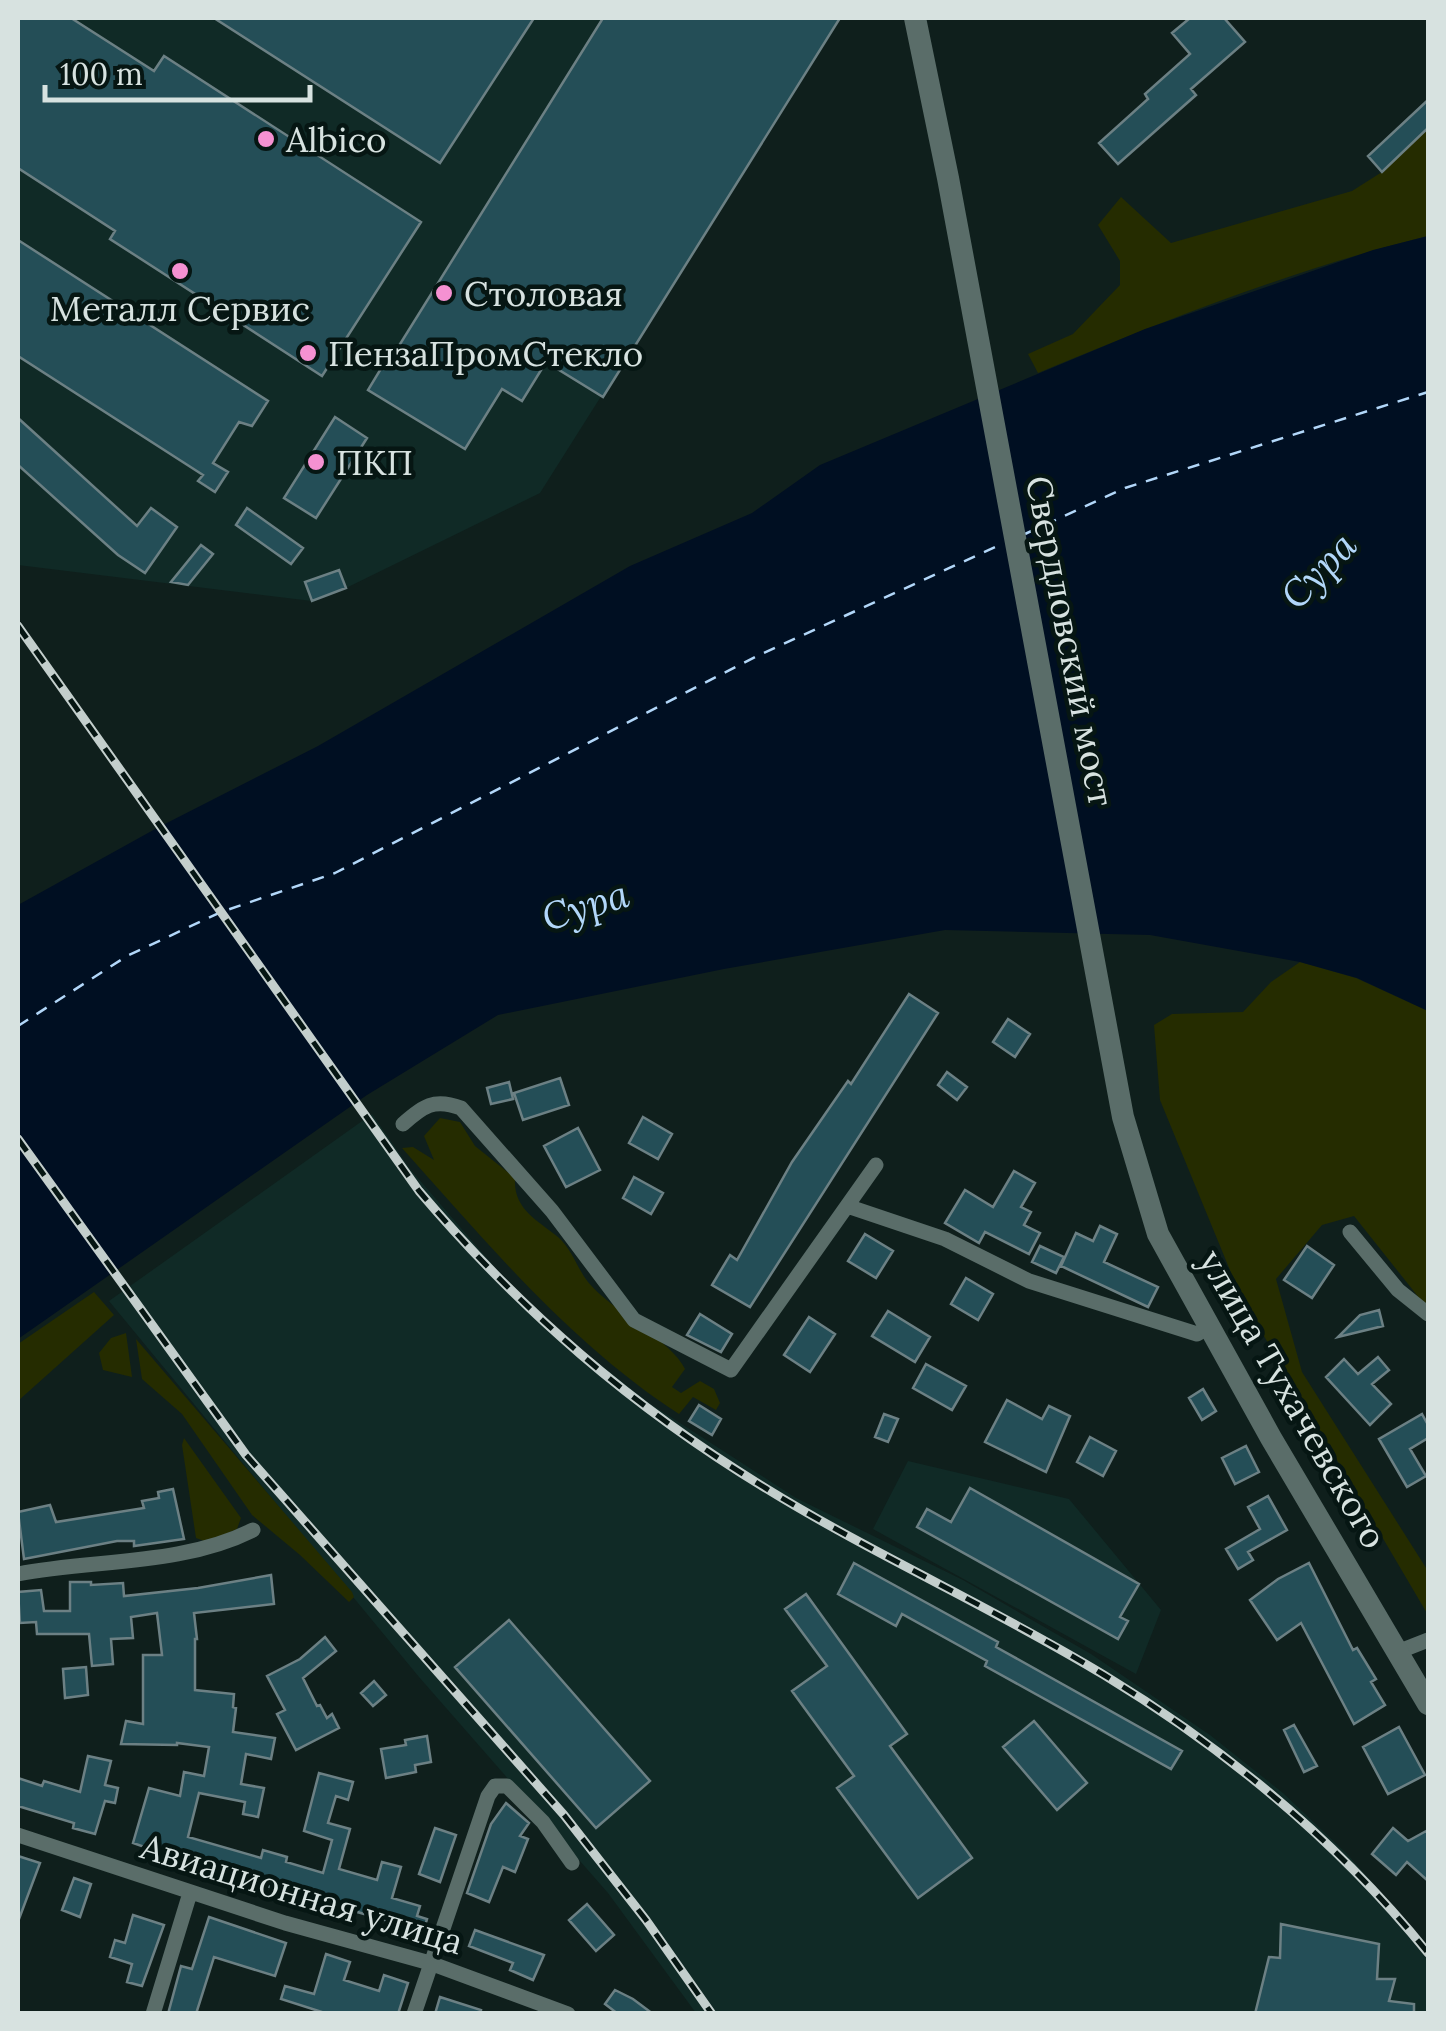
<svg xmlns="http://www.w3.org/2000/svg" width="1446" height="2031" font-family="Lora,serif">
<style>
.built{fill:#102a26}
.green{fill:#252c00}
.water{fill:#000f22}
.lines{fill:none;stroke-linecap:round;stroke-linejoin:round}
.ferry{stroke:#b2d7f9;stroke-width:2.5;stroke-dasharray:12 10;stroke-linecap:butt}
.building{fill:#244e57;stroke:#6c8084;stroke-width:2.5}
.minor{stroke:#5a6d69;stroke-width:15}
.secondary{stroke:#5a6d69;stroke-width:22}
.rail-casing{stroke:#c3cecc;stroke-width:9}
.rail{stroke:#061613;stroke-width:5;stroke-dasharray:15;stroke-linecap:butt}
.poi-dot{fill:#f591d2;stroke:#061613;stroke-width:4}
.labels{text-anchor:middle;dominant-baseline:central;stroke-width:9;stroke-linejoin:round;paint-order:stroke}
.poi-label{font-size:35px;fill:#d7e2e0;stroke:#061613;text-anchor:start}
.street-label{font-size:35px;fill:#d7e2e0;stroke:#061613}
.water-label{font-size:38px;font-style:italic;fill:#b2d7f9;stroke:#061613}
</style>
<rect width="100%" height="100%" fill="#0f1f1c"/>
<path class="built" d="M18,18H840L540,493L346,588L312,601L18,565Z
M372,1114L410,1169L497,1270L550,1325L649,1403L796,1498L963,1580L1091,1654L1210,1735L1283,1793L1348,1855L1428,1946V2013H696L608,1893L419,1677L109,1301Z
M908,1461L1069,1499L1161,1610L1136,1674L873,1529Z"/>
<path class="green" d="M1428,128V236C1295,269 1165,320 1038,373L1028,354L1073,334L1120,285V261L1098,225L1121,197L1171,243L1352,191L1382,172Z
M1300,962L1356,978L1428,1011V1305L1420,1299L1354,1216L1322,1225L1276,1279L1302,1372L1428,1571V1615L1241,1297L1160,1100L1154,1025L1172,1014L1243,1012L1271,982Z
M440,1118L460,1122L475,1146L515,1178C513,1209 537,1220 558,1237C572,1249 577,1268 588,1282C611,1310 672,1341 685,1369L672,1387L681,1393L700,1381L714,1389L720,1403L716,1410L693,1397L679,1414C571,1344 487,1243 402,1148L413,1147L434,1160L424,1136Z
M94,1292L114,1315L18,1401V1344Z
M126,1333L132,1377L103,1370L99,1353L111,1338Z
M136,1339L352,1592L354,1597L349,1602L300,1555L252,1515L182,1414L142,1379Z
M184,1438L241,1518L237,1529L207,1542L196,1538L182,1445Z"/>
<path class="water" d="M1428,236V1011L1357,978L1300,962L1150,935L945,930L724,969L498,1015L367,1095L18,1339V905L157,828L318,746L630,566L752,513L820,465L1145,329L1373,250Z"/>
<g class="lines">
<path class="ferry" d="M1025,534L1125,488L1428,392
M18,1026L127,956L221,912L335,873L755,657L1004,543"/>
</g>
<path class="building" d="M18,18H71L154,71L164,56L421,222L322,376L110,239L115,231L18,168Z
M214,18H534L440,163Z
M603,18H840L603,397L546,362L522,401L502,389L465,449L368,390L394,347L397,349Z
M1190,18H1224L1245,42L1191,89L1196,95L1118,164L1099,143L1148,99L1145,94L1190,54L1172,33Z
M1428,100V128L1382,172L1368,156Z
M18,240L268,401L252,426L239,422L213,463L228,472L215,492L198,481L203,475L18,356Z
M335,417L367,438L316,518L284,498Z
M18,418L137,526L151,508L177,527L145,573L118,555L18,465Z
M247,508L303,548L291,564L236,525Z
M201,545L213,554L188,585L171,582Z
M339,570L346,588L312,601L305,582Z
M909,994L938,1013L750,1307L712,1285L730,1255L737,1260L792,1162L848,1081L851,1084Z
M1008,1019L1030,1034L1015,1057L993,1042Z
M947,1072L967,1087L957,1100L938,1085Z
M560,1078L569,1105L523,1120L514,1093Z
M509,1082L513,1099L491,1104L487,1088Z
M643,1117L672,1134L658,1159L629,1143Z
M578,1128L600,1170L566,1187L544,1146Z
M1014,1171L1035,1183L1021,1207L1031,1212L1024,1225L1040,1233L1029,1254L985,1232L979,1243L945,1223L965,1190L993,1207Z
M634,1177L663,1193L651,1214L623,1198Z
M1100,1226L1117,1234L1104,1262L1158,1287L1148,1307L1061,1266L1076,1233L1093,1241Z
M865,1234L893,1251L876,1278L848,1261Z
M1040,1246L1064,1257L1056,1273L1032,1262Z
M1307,1246L1334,1265L1312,1298L1284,1280Z
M966,1278L993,1294L978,1320L951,1304Z
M1379,1310L1383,1326L1338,1337L1360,1315Z
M888,1311L930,1337L915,1362L872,1336Z
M700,1314L732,1334L721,1352L687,1335Z
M809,1317L835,1334L810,1372L784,1355Z
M1378,1357L1389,1370L1372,1384L1391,1404L1370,1425L1326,1377L1344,1359L1358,1374Z
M926,1364L966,1386L952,1410L913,1388Z
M1203,1389L1216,1411L1202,1420L1189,1398Z
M1007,1400L1042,1419L1049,1406L1070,1416L1046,1472L985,1442Z
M699,1405L721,1419L712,1435L689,1421Z
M884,1414L898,1419L888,1442L875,1437Z
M1422,1414L1428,1425V1438L1410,1449L1426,1476L1407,1487L1379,1439Z
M1090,1437L1116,1451L1103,1476L1077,1462Z
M1246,1446L1259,1472L1235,1484L1222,1458Z
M970,1488L1139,1584L1120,1617L1128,1621L1118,1639L917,1527L927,1509L951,1522Z
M173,1489L184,1539L134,1546V1541H117L24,1559L18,1512L50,1505L56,1522L144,1508L142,1501L159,1498L158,1492Z
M1268,1496L1287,1530L1248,1552L1253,1560L1238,1569L1226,1549L1260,1529L1248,1507Z
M854,1563L998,1642L996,1647L1182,1751L1171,1769L985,1666L987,1661L902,1614L896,1626L838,1594Z
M1309,1563L1353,1650L1357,1648L1376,1679L1371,1682L1385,1705L1354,1724L1301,1623L1277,1640L1250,1600L1278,1579Z
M271,1575L274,1604L194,1613L197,1639H195V1690L234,1694L233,1707L236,1708L233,1732L275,1738L271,1759L246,1754L241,1784L264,1788L258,1817L243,1814L245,1802L199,1793L188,1837L261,1858L263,1850L287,1857L286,1862L323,1873L332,1840L304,1831L319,1773L353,1782L348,1800L336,1796L328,1823L350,1829L339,1869L377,1880L382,1862L401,1867L392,1898L420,1906L417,1916L427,1919L422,1936L391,1928L392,1922L204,1868L133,1843L149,1788L180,1796L184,1772L204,1776L209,1747L177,1743V1745L121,1744L126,1721L143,1724V1655H162L157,1613L131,1617L133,1638L111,1639L113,1664L92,1666L89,1634H37L36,1622L20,1623L18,1592L41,1590L44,1611H70V1582H91V1585L123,1583L124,1596L198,1588Z
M806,1594L907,1734L890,1746L972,1858L918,1898L837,1788L854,1776L792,1691L827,1666L785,1609Z
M509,1620L650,1781L596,1828L455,1667Z
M325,1637L336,1651L303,1678L317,1706L320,1705L327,1718L332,1714L339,1728L296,1750L277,1714L285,1710L267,1676L300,1659Z
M86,1667L88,1695L65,1698L63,1669Z
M374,1681L386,1695L373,1706L361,1693Z
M1034,1721L1087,1783L1057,1810L1003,1747Z
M1294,1725L1317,1766L1304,1772L1284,1730Z
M1399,1727L1425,1775L1388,1794L1363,1747Z
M427,1736L431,1762L415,1765L416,1772L386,1778L381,1749L406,1745L405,1740Z
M88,1756L111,1761L105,1785L118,1788L115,1803L105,1801L95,1834L73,1828L74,1823L18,1806V1778L42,1786L44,1781L80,1792Z
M506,1803L529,1823L520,1836L528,1839L515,1872L503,1867L489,1902L467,1893L491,1824Z
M435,1828L456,1835L440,1882L419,1874Z
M1393,1828L1408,1841L1428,1830V1881L1407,1862L1396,1875L1372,1854Z
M18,1856L40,1863L19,1919H18Z
M74,1878L91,1884L80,1917L62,1910Z
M587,1904L614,1935L596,1951L569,1920Z
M133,1915L164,1925L142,1986L127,1982L132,1964L110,1957L115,1940L125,1943Z
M209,1917L286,1943L275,1976L214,1957L196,2014H168L181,1966L192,1969Z
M1281,1924L1379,1944L1377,1979H1395L1389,2001L1414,2004V2014H1255L1269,1957L1280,1958Z
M475,1930L544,1955L533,1980L510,1970L513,1963L469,1946Z
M326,1954L350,1962L344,1980L379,1991L384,1975L408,1983L398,2014H328L281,1999L285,1986L314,1994Z
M615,1990L633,1999L653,2014H618L605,2004Z
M440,1997L481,2010L480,2014H435Z"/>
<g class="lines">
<path class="minor" d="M403,1124C423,1106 434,1098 461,1108L552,1211L634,1320L731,1370L876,1165
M847,1206L945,1239L1029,1281L1197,1334L1209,1327
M1350,1232L1398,1290L1428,1314
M18,1574C95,1559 181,1566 253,1530
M1400,1651L1428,1640
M18,1835L285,1923L430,1963L568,2014
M153,2014L190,1893
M414,2014L488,1796L495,1786H507L543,1822L572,1863"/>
<path class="secondary" d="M915,18L948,178L1123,1117L1158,1234L1271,1438L1428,1704"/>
<g class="rail-casing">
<path id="rail" d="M18,626L419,1191C521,1311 632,1407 767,1489C876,1556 994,1608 1104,1675C1226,1749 1338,1842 1428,1953
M18,1139L246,1455L564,1815L646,1920L712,2014"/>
</g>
<use href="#rail" class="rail"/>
</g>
<g class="poi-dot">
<circle cx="266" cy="139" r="10"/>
<circle cx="180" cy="271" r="10"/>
<circle cx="444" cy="293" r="10"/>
<circle cx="308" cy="353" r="10"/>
<circle cx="316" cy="462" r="10"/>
</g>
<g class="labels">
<g class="poi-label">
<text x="286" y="139">Albico</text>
<text x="464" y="293">Столовая</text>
<text x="180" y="308" text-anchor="middle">Металл Сервис</text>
<text x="328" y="353">ПензаПромСтекло</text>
<text x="336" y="462">ПКП</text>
</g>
<g class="street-label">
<text transform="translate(1070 641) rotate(79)">Свердловский мост</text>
<text transform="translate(1293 1399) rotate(60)">улица Тухачевского</text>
<text transform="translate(302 1894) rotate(17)">Авиационная улица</text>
</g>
<g class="water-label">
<text transform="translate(1318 570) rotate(-46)">Сура</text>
<text transform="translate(585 905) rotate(-17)">Сура</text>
</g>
</g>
<rect width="1446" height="2031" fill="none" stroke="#d7e2e0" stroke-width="40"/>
<path d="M45 85v15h265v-15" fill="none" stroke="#d7e2e0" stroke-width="5"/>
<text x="60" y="85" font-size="30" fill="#d7e2e0" stroke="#061613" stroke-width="8" paint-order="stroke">100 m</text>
</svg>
